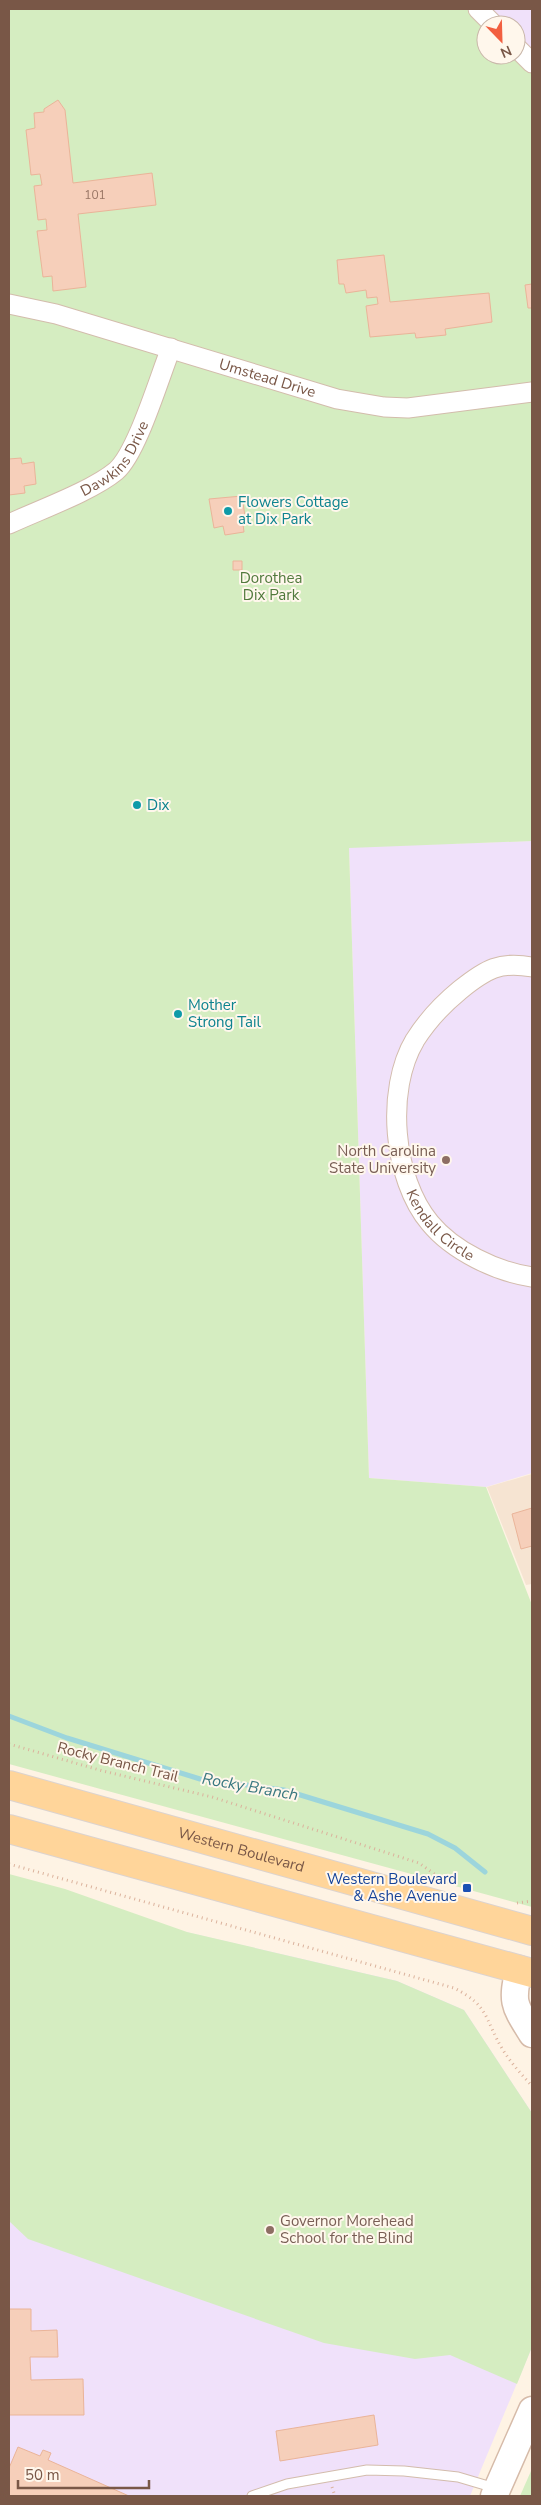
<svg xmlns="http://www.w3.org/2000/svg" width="541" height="2505" font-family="'Nunito Sans',sans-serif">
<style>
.residential{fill:#f6e4d2}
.education{fill:#f0e1fa}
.green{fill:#d5edc1}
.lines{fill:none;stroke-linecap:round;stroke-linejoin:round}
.stream{stroke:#9cd5dc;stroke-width:5}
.building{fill:#f6cfba;stroke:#eab499}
.lane-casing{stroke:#d3bcac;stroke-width:11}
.street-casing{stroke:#d3bcac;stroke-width:21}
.secondary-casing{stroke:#d6bba9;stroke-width:29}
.primary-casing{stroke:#dcd3cf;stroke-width:30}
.path{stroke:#dbb29c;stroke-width:3;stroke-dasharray:1 4;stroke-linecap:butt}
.lane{stroke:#fff;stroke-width:9}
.street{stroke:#fff;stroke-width:19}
.secondary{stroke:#fff;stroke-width:26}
.primary{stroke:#ffd59a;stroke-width:28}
.culture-dot{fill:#0f9aa8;stroke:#fff7ec;stroke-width:2}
.education-dot{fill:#8d6e63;stroke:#fff7ec;stroke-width:2}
.transit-dot{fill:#1a4fb4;stroke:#fff7ec;stroke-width:2}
.labels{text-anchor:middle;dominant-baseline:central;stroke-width:4;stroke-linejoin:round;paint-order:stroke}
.number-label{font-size:12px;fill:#987564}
.street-label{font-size:15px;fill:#795747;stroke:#fff7ec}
.culture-label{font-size:15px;fill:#0d838f;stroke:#fff7ec;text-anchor:start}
.park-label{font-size:15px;fill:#517a3c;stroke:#fff7ec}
.education-label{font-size:15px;fill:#785e54;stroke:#fff7ec;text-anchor:end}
.transit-label{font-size:15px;fill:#164399;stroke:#fff7ec;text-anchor:end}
.water-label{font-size:16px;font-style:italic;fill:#3a7880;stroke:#fff7ec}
</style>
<rect width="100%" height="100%" fill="#fef3e4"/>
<path class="residential" d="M532,1474V1584L526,1585L487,1487Z"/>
<path class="education" d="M471,9H532V70L516,54V25H487Z
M532,841V1473L486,1487L369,1478L349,847Z
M9,1891L397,1981L464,2010L532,2113V2347L470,2496H9Z"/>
<path class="green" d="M9,9H471L486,25V55H516L532,70V841L349,848L369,1478L486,1487L532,1605V1907L9,1764Z
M9,1874L65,1889L187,1932L397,1981L464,2010L532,2113V2347L517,2384L450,2355L415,2359L324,2343L28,2239L9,2221Z
M532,2468V2496H520L531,2471Z"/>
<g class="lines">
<path class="stream" d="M9,1716L67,1738L200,1779L284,1790L428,1834L455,1848L485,1872"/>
</g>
<path class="building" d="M58,100L65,110L73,183L152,173L156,205L78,214L86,287L53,291L52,276L43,277L37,231L47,230L46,219L38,220L34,186L42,185L40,174L31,175L26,130L35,128L34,113L44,112V109Z
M384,255L390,302L489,293L492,322L445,329L446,335L416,338L415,333L370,337L366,306L378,304L377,297L367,298L366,290L346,293L344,284H339L337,260Z
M532,284V308H528L525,285Z
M21,458L22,464L34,462L36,484L24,486L25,493L9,495V459Z
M242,496L246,523L243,524L244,532L225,535L223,526L214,528L209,499Z
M233,561H242V570H233Z
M532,1508V1546L521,1549L512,1514Z
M9,2309H31V2331L57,2330L58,2357H30L31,2380L83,2379L84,2415H9Z
M374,2415L378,2445L280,2461L276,2431Z
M18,2447L40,2456L43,2450L51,2453L48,2460L129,2496H9V2468Z"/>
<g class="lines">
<g class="lane-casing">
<path id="lane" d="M252,2496L287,2484L367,2470L404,2471L458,2477L495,2488"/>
</g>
<g class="street-casing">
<g id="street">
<path d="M478,9L494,25"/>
<path d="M516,47L532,63"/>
<path id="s1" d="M9,304L56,314L337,399L384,407L408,408L532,392"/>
<path id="s2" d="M9,524C39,510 92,491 116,471C137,453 159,378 171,348"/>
<path id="s3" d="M532,967C500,961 486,969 460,990C443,1004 427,1021 415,1040C385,1090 393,1179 430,1223C453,1251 497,1272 532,1277"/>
</g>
</g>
<g class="secondary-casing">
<path id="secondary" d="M519,1969C511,2003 514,2005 532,2034
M494,2496L532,2410"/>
</g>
<g class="primary-casing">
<g id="primary">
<path id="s4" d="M9,1785L532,1931"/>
<path d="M9,1829L532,1973"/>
</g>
</g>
<path class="path" d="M9,1744L103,1771L212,1797L419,1863L447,1883
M9,1864L454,1988C490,2006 484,2019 503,2050C511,2063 522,2075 532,2086
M517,1903L532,1901
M332,2487L335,2496"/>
<use href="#lane" class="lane"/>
<use href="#street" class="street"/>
<use href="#secondary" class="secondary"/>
<use href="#primary" class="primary"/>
</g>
<g class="culture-dot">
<circle cx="228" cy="511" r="5"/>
<circle cx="137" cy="805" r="5"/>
<circle cx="178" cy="1014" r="5"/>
</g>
<g class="education-dot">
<circle cx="446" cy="1160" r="5"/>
<circle cx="270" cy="2230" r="5"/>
</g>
<rect class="transit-dot" x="462" y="1883" width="10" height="10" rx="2.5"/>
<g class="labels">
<g class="number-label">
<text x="95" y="195">101</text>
</g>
<g class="street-label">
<text stroke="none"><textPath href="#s1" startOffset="269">Umstead Drive</textPath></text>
<text stroke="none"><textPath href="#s2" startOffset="128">Dawkins Drive</textPath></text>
<text stroke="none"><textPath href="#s3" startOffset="348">Kendall Circle</textPath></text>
<text transform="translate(118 1762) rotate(14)">Rocky Branch Trail</text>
<text stroke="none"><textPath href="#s4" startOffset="241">Western Boulevard</textPath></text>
</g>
<g class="culture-label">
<text x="238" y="502">Flowers Cottage<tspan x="238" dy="17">at Dix Park</tspan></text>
<text x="147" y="805">Dix</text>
<text x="188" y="1005">Mother<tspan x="188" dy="17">Strong Tail</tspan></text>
</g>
<g class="park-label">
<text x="271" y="578">Dorothea<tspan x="271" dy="17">Dix Park</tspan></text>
</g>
<g class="education-label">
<text x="436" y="1151">North Carolina<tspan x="436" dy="17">State University</tspan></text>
<text x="280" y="2221" text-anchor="start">Governor Morehead<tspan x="280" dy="17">School for the Blind</tspan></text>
</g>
<g class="transit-label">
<text x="457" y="1879">Western Boulevard<tspan x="457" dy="17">&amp; Ashe Avenue</tspan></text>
</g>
<g class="water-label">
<text transform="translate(250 1787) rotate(10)">Rocky Branch</text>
</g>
</g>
<rect width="541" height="2505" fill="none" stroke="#795747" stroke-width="20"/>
<g transform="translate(501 40) rotate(157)"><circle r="24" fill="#fff7ec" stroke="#c9b7aa"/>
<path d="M0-4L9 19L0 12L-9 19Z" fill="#f25f40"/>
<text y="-8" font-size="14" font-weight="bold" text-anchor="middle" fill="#795747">N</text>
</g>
<path d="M18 2480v8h131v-8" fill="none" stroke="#795747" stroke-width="2.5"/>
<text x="25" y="2480" font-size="15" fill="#795747" stroke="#fff7ec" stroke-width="4" paint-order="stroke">50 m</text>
</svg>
